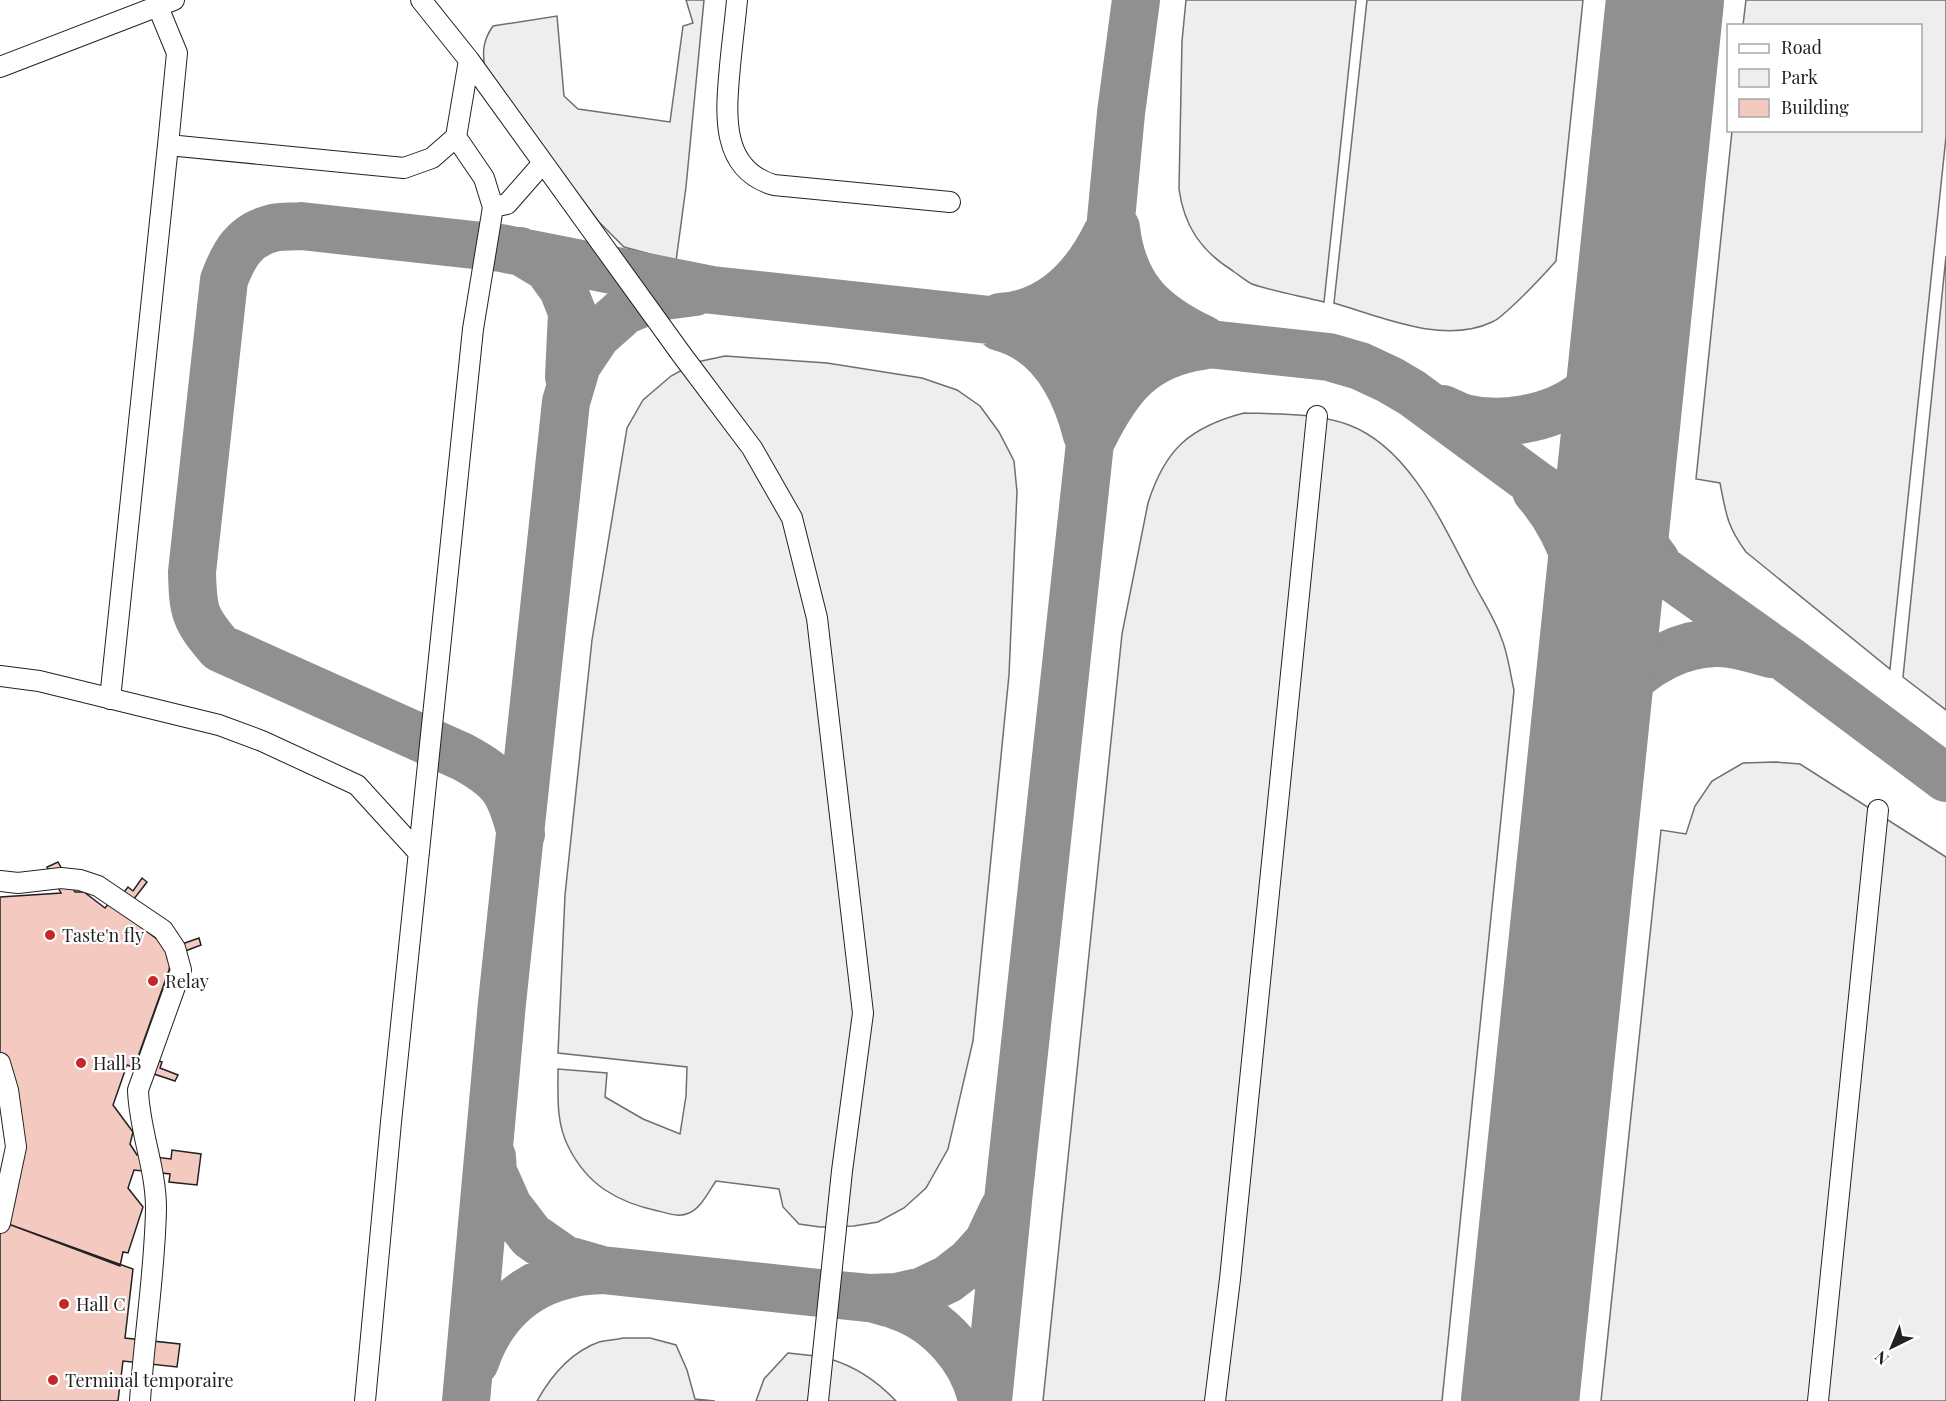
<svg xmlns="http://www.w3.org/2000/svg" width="1946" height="1401" font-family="'Playfair Display',serif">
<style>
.green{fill:#eee;stroke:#6f6f6f;stroke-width:1.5}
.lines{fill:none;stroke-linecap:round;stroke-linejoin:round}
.taxiway{stroke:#909090;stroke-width:48}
.runway{stroke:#909090;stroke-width:118}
.building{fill:#f3c9c0;stroke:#222;stroke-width:1.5}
.minor-casing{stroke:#222;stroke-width:22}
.minor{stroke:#fff;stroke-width:20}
.poi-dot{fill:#c62828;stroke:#fff;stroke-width:2}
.labels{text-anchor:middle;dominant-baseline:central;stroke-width:4.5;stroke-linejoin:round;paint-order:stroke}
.poi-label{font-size:18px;fill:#222;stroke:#fff;text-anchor:start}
</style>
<rect width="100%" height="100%" fill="#fff"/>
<path class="green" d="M686,0H704L686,187L676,261L624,247L599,222L485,69C482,52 483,40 493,26L557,16L564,96L578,109L670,122L683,26L693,23Z
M1186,0H1356L1324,302C1301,296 1275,292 1252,284C1246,281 1239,275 1233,271C1201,251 1184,226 1179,189L1182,41Z
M1367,0H1583L1556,261C1540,279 1525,295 1507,311C1502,315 1498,320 1492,322C1444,345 1382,317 1334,303Z
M1746,0H1946V137L1890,669L1746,552C1727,526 1726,514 1720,483L1696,479L1732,131L1920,130V26L1743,25Z
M1946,256V710L1903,677Z
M725,356L827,363L922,378L957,390L980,406L999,432L1014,461L1017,492L1009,675L973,1041L948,1149L926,1188L904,1208L878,1222L854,1226L820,1227L799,1224L783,1207L779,1189L716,1181C709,1191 701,1208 689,1213C679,1218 668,1213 658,1211C617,1202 587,1185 568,1146C556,1122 558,1096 558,1069L607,1073L605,1097L643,1119L680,1134L686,1096L687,1067L558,1053L565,895L592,640L627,428L643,400L671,376L697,362Z
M1244,413C1278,414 1317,413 1349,425C1410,448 1443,525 1472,580C1481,598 1494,617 1501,637C1508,653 1510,673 1514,690L1442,1401H1043L1122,634L1148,503C1165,449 1190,427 1244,413Z
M1776,762L1800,764L1946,857V1401H1601L1661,830L1686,834L1695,806L1712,781L1743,763Z
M623,1338H650L676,1345L687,1370L695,1399L715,1401H537C551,1376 571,1352 599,1342C607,1340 615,1340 623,1338Z
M788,1353L815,1356L811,1401H756L764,1379Z
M830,1359C857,1367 877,1381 896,1401H825Z"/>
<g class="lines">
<path class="taxiway" d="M1116,228C1123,287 1151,314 1203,339
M520,251L547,267L563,289L572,312L569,377
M1000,317C1052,314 1086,276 1107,233
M1000,327C1050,340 1075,388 1087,435
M1443,409C1450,412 1457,416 1464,418C1501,427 1549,419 1580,397C1594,387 1612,363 1620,347C1628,331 1630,311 1635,294
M1093,437C1118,387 1143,354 1202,346
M1616,476C1627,508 1635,534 1656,561
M1536,491C1576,536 1590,599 1597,656
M1587,752C1595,734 1602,715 1614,699C1639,664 1686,638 1730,644C1744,646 1757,650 1771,654
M521,834C510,790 503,779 463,757L220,648C194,618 193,611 192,572L224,280C234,254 244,235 273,228C282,226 292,227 301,226L501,248L712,290L1329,357L1360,366L1390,380L1412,393L1537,485L1610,533L1787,659L1946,778
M492,1157L493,1172L508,1206L531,1236L564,1259L602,1270L829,1294L869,1298L897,1297L923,1291L948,1279L970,1262L988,1242L1003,1210
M871,1298C880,1301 890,1303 898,1306C939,1320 974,1359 982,1401
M475,1362C490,1317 522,1284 570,1274C580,1271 592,1271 602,1270
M466,1401L502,1003L566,402L577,365L597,335L624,311L657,297L695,292
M988,1401L1009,1191L1090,443L1121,113L1136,0"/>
<path class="runway" d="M1520,1401L1665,0"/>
</g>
<path class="building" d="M58,862L75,892H84L105,908L109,903L113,906L128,887L133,891L142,878L147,882L123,913L162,943L165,950L199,938L201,945L167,958L170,965L169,970L139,1054L162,1062L160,1068L178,1075L175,1081L127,1065L113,1105L133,1132L130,1144L137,1155L171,1159L172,1150L201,1154L197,1185L169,1182L170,1174L134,1170L128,1188L143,1207L128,1253L123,1252L120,1266L0,1221L10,1151L0,1055V897L61,893L47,867Z
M0,1221L133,1269L125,1338L180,1344L177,1367L123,1361L118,1401H0Z"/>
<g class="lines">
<g class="minor-casing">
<path id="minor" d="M421,0L469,60L682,355L752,448L792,518L817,618L863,1013L842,1171L818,1401
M737,0C735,22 732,44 730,66C726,111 719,169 774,185L950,202
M158,7L177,53L168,145L404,168L432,158L456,137
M0,67L174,0
M493,207L507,204L543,163
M0,676L39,681L219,725L262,741L357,785L419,853
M110,699L168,145
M0,881L18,883L61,878L80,880L98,886L163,930L175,948L181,970L138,1090C139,1129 156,1168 156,1208C155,1272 144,1337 140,1401
M0,1063L8,1090L16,1147L0,1223
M365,1401L391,1122L473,329L493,207L484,178L456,137L469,60
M1215,1401L1230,1279L1317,416
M1818,1401L1878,810"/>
</g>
<use href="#minor" class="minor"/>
</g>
<g class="poi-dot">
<circle cx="50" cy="935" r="6"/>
<circle cx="153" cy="981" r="6"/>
<circle cx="81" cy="1063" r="6"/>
<circle cx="64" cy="1304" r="6"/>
<circle cx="53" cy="1380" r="6"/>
</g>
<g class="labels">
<g class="poi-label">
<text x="62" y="935">Taste'n fly</text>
<text x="165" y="981">Relay</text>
<text x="93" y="1063">Hall B</text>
<text x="76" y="1304">Hall C</text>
<text x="65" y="1380">Terminal temporaire</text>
</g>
</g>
<rect x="1727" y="24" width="195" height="108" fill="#ffffff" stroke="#a7a7a7" stroke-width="1.5"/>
<rect x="1739" y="44" width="30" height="9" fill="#ffffff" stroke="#a7a7a7" stroke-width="1.5"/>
<text x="1781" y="54" font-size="18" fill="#222222">Road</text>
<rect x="1739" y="69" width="30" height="18" fill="#eeeeee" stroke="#a7a7a7" stroke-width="1.5"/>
<text x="1781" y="84" font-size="18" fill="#222222">Park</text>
<rect x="1739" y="99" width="30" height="18" fill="#f3c9c0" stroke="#a7a7a7" stroke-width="1.5"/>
<text x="1781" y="114" font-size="18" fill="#222222">Building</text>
<g transform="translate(1892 1347) rotate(223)" stroke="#ffffff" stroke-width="4.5" paint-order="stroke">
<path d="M0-4.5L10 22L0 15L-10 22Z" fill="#222222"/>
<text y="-9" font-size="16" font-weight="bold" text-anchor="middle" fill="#222222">N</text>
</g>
</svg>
